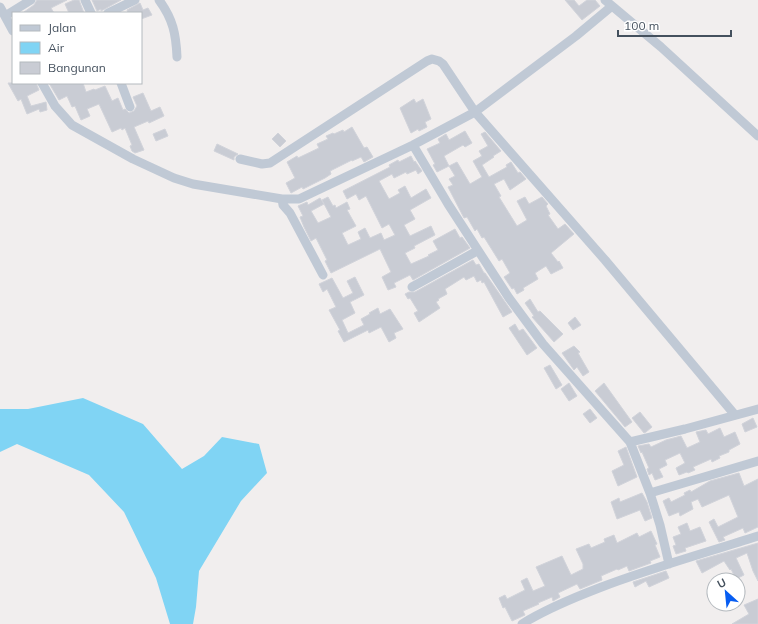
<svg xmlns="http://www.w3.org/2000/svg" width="758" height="624" font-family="Mulish,sans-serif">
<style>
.water{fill:#80d4f4}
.building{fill:#c9ccd4;stroke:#d1d3da}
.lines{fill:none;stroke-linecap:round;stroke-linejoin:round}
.minor{stroke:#c0c9d5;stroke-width:9}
</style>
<rect width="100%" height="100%" fill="#f1eeee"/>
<path class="water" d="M83,398L143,424L182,469L204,456L222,437L259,444L267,473L241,501L199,571L196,607L193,624H170L156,578L124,512L89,475L17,444L0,452V409H28Z"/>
<path class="building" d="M37,0H67L51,8L54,13H24V12L34,5Z
M74,0H79L84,13H69L65,4Z
M92,0H121L101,11V9L97,11Z
M565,0H574L579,6L587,0H595L600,6L582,20Z
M140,3L143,10L148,8L152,15L141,19V13H128L127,10Z
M8,83H36L39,90L27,96L31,106L46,102L47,110L40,112L39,109L27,114L21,99L18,101Z
M49,83H83L86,92L94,89L95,90L105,86L112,101L118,98L123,110L125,109L129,113L134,111L137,106L133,97L143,93L151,111L160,107L164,116L149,123L148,121L134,127L144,150L135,153L132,151L130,146L132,145L125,128L122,130L121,128L112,132L99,104L87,109L90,116L81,120L75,106L72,107L67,96L59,100Z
M414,99L416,103L423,99L431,119L425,122L427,127L419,131L418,129L411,133L400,108Z
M352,127L364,148L367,147L373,157L364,162L361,157L352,161V160L330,171L331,174L325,178L303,189L302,187L291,193L286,183L295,178L287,162L297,156L298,158L319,148L317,144L328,139L326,136L333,133L334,134L343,130L344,132Z
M165,129L168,136L156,141L153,134Z
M465,131L472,143L465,147L463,145L444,156L449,166L437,172L433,165L435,164L427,149L440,143L438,139L446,134L449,140Z
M485,132L501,151L493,156L494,157L482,165L489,177L507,167L506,165L511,162L518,173L520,172L526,179L510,190L504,179L494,184L501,196L499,197L517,226L527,220L517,201L525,197L529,204L542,197L548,204L546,206L550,214L548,215L558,229L565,224L574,234L551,253L558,262L559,261L563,268L551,274L546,266L535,273L538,279L523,288L524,290L517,294L514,288L512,289L504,277L510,273L502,259L499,261L484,237L482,238L477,229L475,231L467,217L464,218L448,187L453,185L449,179L455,176L449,166L457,162L470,184L482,177L473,161L482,156L479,151L488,146L481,134Z
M278,133L286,141L280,147L272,139Z
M217,144L238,154L234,157V160L214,151Z
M411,156L414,162L415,161L422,171L418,174L416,170L407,174L406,172L394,178L392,174L379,181L389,199L400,193L398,190L405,186L411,198L426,189L431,198L410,210L415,219L404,225L410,236L431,226L435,235L414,246L415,248L405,253L411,264L429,256L428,255L438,250L433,241L455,229L460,238L462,237L470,248L413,280L410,275L394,283L396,287L388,290L382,277L391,272L380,249L331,273L325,261L327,260L316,238L311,241L304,227L300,217L303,216L298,206L307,202L308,205L320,198L324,204L311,211L318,223L331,217L322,200L328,197L333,206L335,205L336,208L347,202L350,209L347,210L356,226L342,233L348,245L361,239L358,232L365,228L370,238L381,233L384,240L395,235L389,224L382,228L366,196L359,200L356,194L347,199L343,191L390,167L389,165L398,160L399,162Z
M473,260L476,265L479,264L484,273H485L512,312L503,317L484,282L482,283L481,280L477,282L474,276L466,280L464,277L445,289L447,294L438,299L439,300L436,302L440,308L419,322L414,313L418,311L410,298L408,299L405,294L409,292H415Z
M355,277L364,295L350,302L355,313L342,320L348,333L364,325L361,319L370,314L369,313L378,308L380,314L390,309L403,329L394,333L396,338L389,342L381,327L369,333L368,330L344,342L338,331L340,330L329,310L336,307L327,289L323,292L319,284L332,278L343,298L353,293L347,281Z
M530,299L538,312L540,311L563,334L554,342L532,317L534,316L525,303Z
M575,317L581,325L573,330L568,323Z
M515,324L519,331L523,329L537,348L527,355L509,328Z
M574,346L580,352L578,353L589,372L583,376L577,367L574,370L562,353Z
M550,365L562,385L556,389L544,368Z
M569,383L577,396L569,401L561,389Z
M604,383L632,422L625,427L595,391Z
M590,409L597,418L590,423L583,414Z
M640,412L652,427L646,432L644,433L632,418Z
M753,418L757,427L745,432L742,424Z
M720,428L724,437L735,432L740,444L729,450V452L719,456L720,458L712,462L711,459L693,467L695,470L688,473L687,472L679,475L676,468L685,463L680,453L665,460L667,465L659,469L663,477L655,480L652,473L649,475L647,469L649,468L642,452L641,453L638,446L649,444L651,447L666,440L681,436L687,448L700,442L696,432L706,430L708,434Z
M626,447L637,477L618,486L612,471L624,465L618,451Z
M739,473L744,486L758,479V527L745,533L743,528L723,537L725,540L719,542L709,522L714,519L718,527L738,517L729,495L702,507L698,499L691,502L693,509L680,516L679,512L669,516L663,501L669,498L671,502L685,495L684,493L690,490L691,492L710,481Z
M642,493L647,502L652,518L645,521L640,510L617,519L611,502L619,498L620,502Z
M687,523L690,531L700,527L706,541L685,548L686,551L676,554L673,546L676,545L673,537L681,534L678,527Z
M651,531L657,544L655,545L660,557L650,561L651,563L629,571L627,566L618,570L617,569L601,576L602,580L580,589L577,584L558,593L560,597L553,601L552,597L538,603L539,604L523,611L525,615L512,621L505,607L503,608L499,598L505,595L507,599L525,590L521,581L527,578L533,591L545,586L536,567L562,556L571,575L583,569V564L576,549L589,544L591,548L605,542L604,539L614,535L617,543L637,533L639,537Z
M758,543V581L753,571L747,553L736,558L744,575L736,579L731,569L730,570L724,561L702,573L696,561Z
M666,571L669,578L649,587L646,581L635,587L633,582Z
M758,599V624H732L749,614L744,605Z"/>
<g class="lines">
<path class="minor" d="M85,0L91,13
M159,0C173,19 176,34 177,57
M605,0L661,47L758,136
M0,7L13,31
M108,13L135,0
M5,16L31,0
M42,83L55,106L72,125L133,159L174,178L193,184L282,199H299L413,145L475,112L576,36L612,6
M121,83L130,107
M413,145L448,204L509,298L543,344L630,442L650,493
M240,159L262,164L270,163L427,61L432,59L439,61L443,64L475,112L605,260L735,415
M282,199L283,205L290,213L323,275
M412,287L477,251
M630,442L685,429L758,409
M669,564L660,525L650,493L758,461
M522,624C546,609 573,598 599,588C651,568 705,553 758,536"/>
</g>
<rect x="12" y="12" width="130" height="72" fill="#ffffff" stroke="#b4b9be"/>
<rect x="20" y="25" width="20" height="6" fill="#c0c9d5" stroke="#b4b9be"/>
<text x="48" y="32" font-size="12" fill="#44505d">Jalan</text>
<rect x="20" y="42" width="20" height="12" fill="#80d4f4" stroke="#b4b9be"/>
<text x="48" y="52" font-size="12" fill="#44505d">Air</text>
<rect x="20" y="62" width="20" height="12" fill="#c9ccd4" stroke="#b4b9be"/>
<text x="48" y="72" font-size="12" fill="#44505d">Bangunan</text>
<g transform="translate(726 592) rotate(333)"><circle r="19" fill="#ffffff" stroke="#b4b9be"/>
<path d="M0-3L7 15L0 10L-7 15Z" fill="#075df2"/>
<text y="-6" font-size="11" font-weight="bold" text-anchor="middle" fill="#44505d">U</text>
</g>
<path d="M618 30v6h113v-6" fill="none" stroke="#44505d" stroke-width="2"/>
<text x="624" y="30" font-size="12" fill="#44505d" stroke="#ffffff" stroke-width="3" paint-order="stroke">100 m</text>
</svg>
